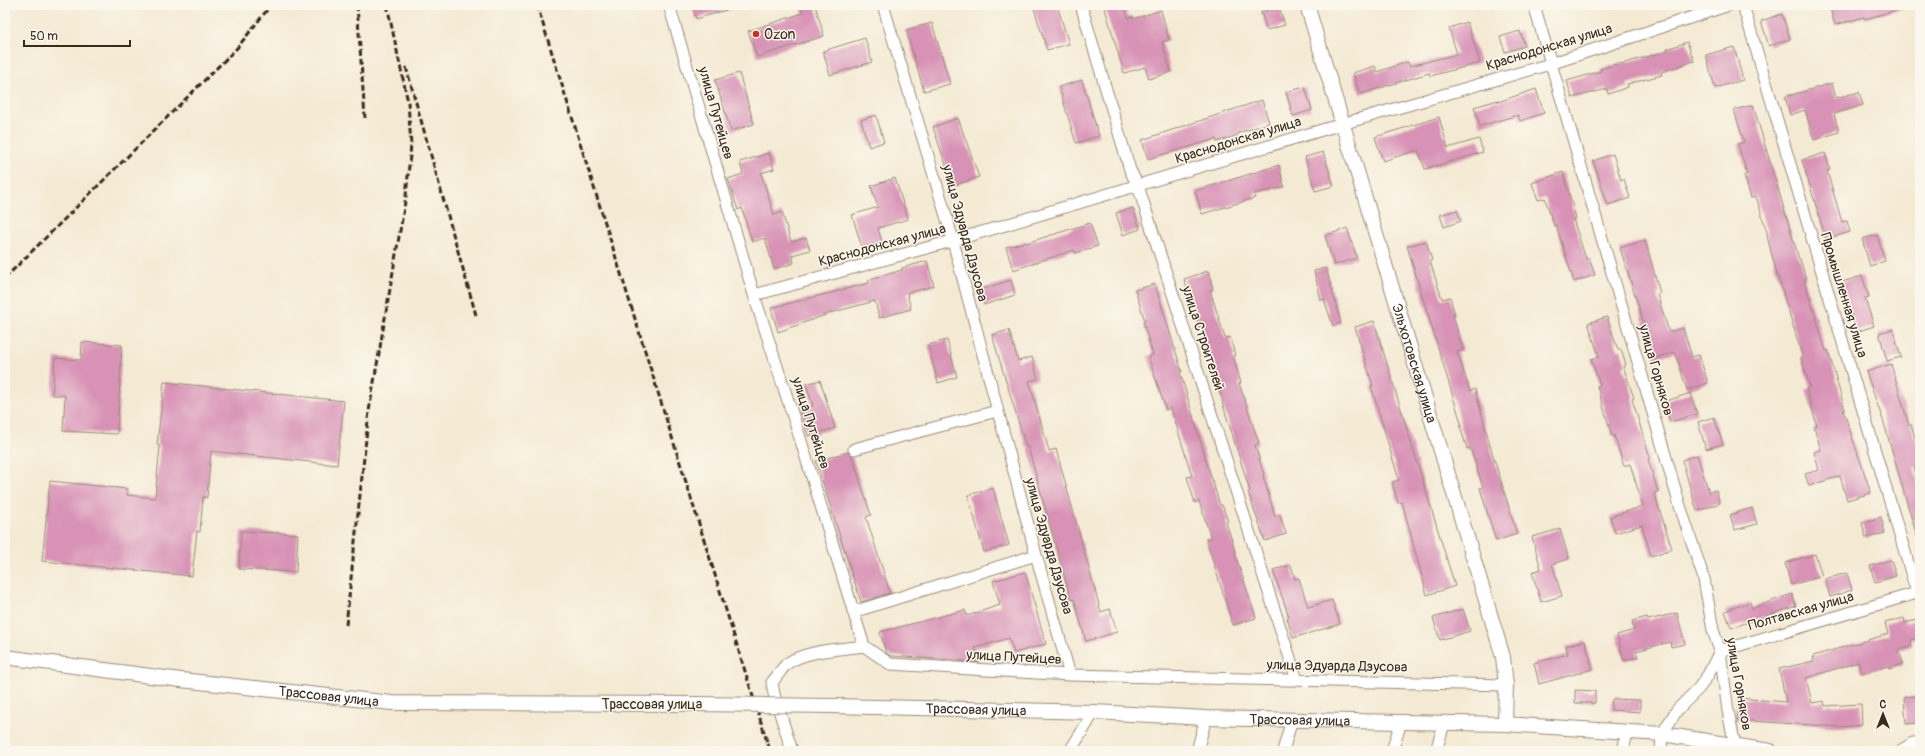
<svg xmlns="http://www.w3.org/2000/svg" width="1925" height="756" font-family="Pangolin,sans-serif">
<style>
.building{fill:#d892b6}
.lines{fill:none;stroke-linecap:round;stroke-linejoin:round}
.minor-casing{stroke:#988a79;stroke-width:13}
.tertiary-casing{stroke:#988a79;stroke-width:16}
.minor{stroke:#fff;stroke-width:11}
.tertiary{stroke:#fff;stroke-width:14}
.rail{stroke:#3b2a1e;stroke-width:3;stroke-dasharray:6 3;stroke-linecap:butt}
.tertiary-bridge-casing{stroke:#988a79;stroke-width:16;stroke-linecap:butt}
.tertiary-bridge{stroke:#fff;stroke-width:14}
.poi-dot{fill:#c8321e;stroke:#fbf7ec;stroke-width:1.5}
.labels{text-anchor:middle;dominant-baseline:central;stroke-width:3;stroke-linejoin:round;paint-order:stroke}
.poi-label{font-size:14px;fill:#3b2a1e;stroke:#fbf7ec;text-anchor:start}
.street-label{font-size:14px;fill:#3b2a1e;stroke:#fbf7ec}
</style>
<rect width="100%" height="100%" fill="#fbf7ec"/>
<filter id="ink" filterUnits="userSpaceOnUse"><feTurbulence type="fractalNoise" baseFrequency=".025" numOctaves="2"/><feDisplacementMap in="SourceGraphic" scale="8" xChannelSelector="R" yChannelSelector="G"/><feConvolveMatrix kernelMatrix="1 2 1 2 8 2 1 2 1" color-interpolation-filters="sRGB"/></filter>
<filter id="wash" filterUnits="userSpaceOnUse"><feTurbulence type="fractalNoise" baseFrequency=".012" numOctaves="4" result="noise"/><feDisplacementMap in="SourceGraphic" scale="16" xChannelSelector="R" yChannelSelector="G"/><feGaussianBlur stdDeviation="0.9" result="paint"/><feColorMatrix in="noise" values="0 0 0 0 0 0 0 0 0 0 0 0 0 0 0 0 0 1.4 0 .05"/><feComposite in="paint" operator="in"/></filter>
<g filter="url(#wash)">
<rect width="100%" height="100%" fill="#f4ead4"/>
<g id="blocks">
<path class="building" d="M692,5H732L733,8L696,19Z
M800,5H815L824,36L757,57L748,31L803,13Z
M1033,5H1057L1069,44L1047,50Z
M1104,5H1124L1128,18L1133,16V19L1161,10L1169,40L1162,42L1171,72L1149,79L1145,67L1124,73Z
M1829,5H1903L1904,8L1865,19L1864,17L1835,25Z
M1279,7L1285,25L1267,30L1261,12Z
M1782,14L1790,39L1769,46L1761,21Z
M1467,22L1480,63L1430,76L1429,73L1360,94L1353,73L1375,66L1377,72L1408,62L1410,66L1457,54L1449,28Z
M932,23L950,84L924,91L906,30Z
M1520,31L1525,46L1505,52L1500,37Z
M865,38L872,62L830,75L823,51Z
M1687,42L1694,61L1661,72L1662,75L1627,84L1628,87L1608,94L1607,89L1572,98L1567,81L1601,71L1600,69L1620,63L1621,64L1668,51L1667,49Z
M1734,47L1743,80L1715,88L1706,55Z
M739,73L754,124L731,131L715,80Z
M1082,80L1099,136L1076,143L1059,87Z
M1832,83L1836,98L1859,92L1863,105L1834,114L1839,132L1814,140L1805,110L1790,115L1785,97Z
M1305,87L1312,110L1293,116L1286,92Z
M1536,89L1544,113L1520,121L1518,115L1480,126L1474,107L1498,100V102Z
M1262,100L1269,123L1238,133V135L1217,142L1216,139L1148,159L1142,140Z
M1753,105L1799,259H1800L1806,279H1804L1826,351L1828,350L1845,410H1843L1871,493L1847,500L1840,476L1809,486L1805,474L1819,470L1814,452L1821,450L1814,427L1817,426L1806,389L1810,387L1801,358H1803L1775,267L1767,236H1768L1756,196L1751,198L1744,175L1747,174L1738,144L1744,142L1734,110Z
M876,115L884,142L869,147L861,120Z
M1439,117L1448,148L1479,139L1483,152L1425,169L1418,150L1383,161L1375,137Z
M958,118L979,177L953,186L933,127Z
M1323,152L1334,186L1315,191L1305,157Z
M769,153L774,169L761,173L774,215L782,212L791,242L806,238L810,250L792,255L794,263L774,269L765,238L752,242L742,208L738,210L728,179L743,174L740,162Z
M1825,153L1830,170L1827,171L1842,222L1847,221L1850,232L1826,239L1802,160Z
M1613,154L1621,180L1624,179L1630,198L1608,205L1593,161Z
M1279,165L1284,187L1254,194L1255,198L1202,214L1195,191Z
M1563,172L1576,218L1573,219L1586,259L1589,258L1595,275L1574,282L1556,225L1554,226L1545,198L1538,200L1532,183Z
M895,178L908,219L878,228L882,242L862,248L852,215L878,207L871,186Z
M1133,208L1140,229L1123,235L1116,213Z
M1457,210L1461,221L1444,227L1440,215Z
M1090,223L1098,246L1075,253L1074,250L1013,270L1006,247L1025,242L1026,243Z
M1347,228L1357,258L1334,265L1325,236Z
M1877,235L1885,261L1870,266L1862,239Z
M1645,240L1660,293L1657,294L1669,332L1683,328L1692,357L1699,355L1708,383L1687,390L1675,352L1655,358L1620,248Z
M1426,241L1432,260L1430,261L1442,299L1450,297L1455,315H1453L1463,350L1457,352L1470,391L1475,389L1489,442L1517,534L1496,541L1480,488L1483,487L1470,448L1467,449L1460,426H1462L1407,246Z
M927,261L934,286L907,293L911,309L879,318L875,301L834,312L778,332L771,308L869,283V280L902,270V268Z
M1326,268L1341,323L1333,326L1324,299L1321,300L1314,271Z
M1208,271L1213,289L1210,290L1225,338L1230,337L1235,355L1233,356L1241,383H1239L1259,443L1255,445L1264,475L1263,476L1275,516L1280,515L1286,534L1265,541L1248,492L1250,491L1222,402H1223L1184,279Z
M1862,276L1869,297L1865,298L1874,326L1856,332L1842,282Z
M1011,280L1015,295L984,305L979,290Z
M1155,284L1182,372H1180L1206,460L1220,505H1222L1228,521L1226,522L1236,554H1235L1256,618L1233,625L1206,539L1211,538L1199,501L1195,503L1187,477L1192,476L1171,408L1166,410L1148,356L1153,355L1143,322L1145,321L1135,290Z
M1607,317L1618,350H1621L1626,365L1623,366L1634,398L1632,399L1650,458L1648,459L1658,492L1654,493L1672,549L1651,556L1642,525L1615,533L1610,517L1643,506L1630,464L1624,466L1614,435L1612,436L1597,386L1600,385L1591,359L1599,357L1588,323Z
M1374,321L1455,586L1427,595L1402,502L1398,503L1392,482L1399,480L1371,386H1373L1355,327Z
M1893,329L1901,357L1887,361L1879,333Z
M1009,330L1018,361L1032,357L1038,379L1029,381L1049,451L1056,449L1101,612L1110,609L1117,632L1086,641L1074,599L1071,600L1028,447H1026L992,335Z
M947,340L957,377L938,383L928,345Z
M82,342L122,345L117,434L63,431L65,395H52L55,358L81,360Z
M1891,364L1909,425L1911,424L1920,454V465L1914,467L1920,489V536L1917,537L1883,420L1866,372Z
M820,380L835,428L808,436L800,410L813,406L806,384Z
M164,382L344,401L337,465L211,451L207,497H203L200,532L197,531L192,576L42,561L50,481L127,489V495L155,498L160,446L157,445Z
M1691,393L1697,414L1670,422L1663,402Z
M1714,417L1723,444L1706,449L1698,422Z
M848,452L852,456L871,515L866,517L890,593L861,602L816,461Z
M1697,455L1709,492L1716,490L1720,503L1697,511L1682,460Z
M993,488L1009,545L984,552L968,495Z
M1752,508L1757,524L1735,530L1730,515Z
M1881,517L1885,533L1866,538L1862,523Z
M1560,529L1569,559L1552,564L1562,596L1541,602L1532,572L1541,569L1532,537Z
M241,531L298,534L296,572L239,569Z
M1815,554L1822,576L1791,585L1785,563Z
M1891,560L1896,576L1875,582L1870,566Z
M1291,565L1295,579L1299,578L1308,607L1332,600L1340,624L1293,638L1287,618L1289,617L1273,570Z
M1025,572L1046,644L1014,653L1009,638L975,648L979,662L891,656L886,653L880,632L965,610L967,616L1000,605L993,581Z
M1847,573L1852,590L1830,597L1825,579Z
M1792,594L1796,606L1731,628L1725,611L1750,602L1752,608Z
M1463,609L1470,631L1440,640L1433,618Z
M1677,613L1685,644L1671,647L1670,642L1636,651L1638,657L1624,661L1617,635L1634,630L1632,621L1647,617L1648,620Z
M1904,618L1905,623L1920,619V637L1911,640L1912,646L1899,650L1903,664L1889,669L1888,666L1862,673L1858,662L1806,678L1812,703L1824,701L1825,706L1861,704L1862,725L1841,727L1737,720L1739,698L1786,702L1779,669L1814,661L1813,656L1888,634L1885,623Z
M1585,641L1593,669L1539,684L1534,663L1568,654L1566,646Z
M1575,690L1595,691V703H1575Z
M1920,696V723L1906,724L1904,697Z
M1612,699L1640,700V712L1611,710Z"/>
</g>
</g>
<g filter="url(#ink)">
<use href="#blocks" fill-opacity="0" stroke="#988a79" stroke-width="1"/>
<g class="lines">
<g class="minor-casing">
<path id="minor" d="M669,5L754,295L800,438L864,646L890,664L1070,675
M883,5L949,226L1036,555L1070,675L1506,685
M1081,5L1130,170L1138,186L1297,680
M1534,5L1680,506L1704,579L1713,630L1720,651L1728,711L1736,751
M1743,5L1917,593
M754,295L952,241L1342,124L1550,64L1729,5
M854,449L997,411
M853,612L1036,555
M792,751L774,694L772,682C778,676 782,667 788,663C806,650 842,649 864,646
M1070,751L1094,712
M1197,751L1206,718
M1283,751L1292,719
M1392,751L1401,722
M1436,751L1444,724
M1623,751L1627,732
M1661,751L1662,734L1677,710L1699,688L1708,675L1720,651L1920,592
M1900,751L1913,743H1920"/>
</g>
<g class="tertiary-casing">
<g id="tertiary">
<path id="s1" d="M1307,5L1503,657L1506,685L1505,724"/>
<path id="s2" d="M5,657L181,680L392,703L697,704"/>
<path id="s3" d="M832,706L1094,712L1206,718L1505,724L1662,734L1770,751"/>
</g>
</g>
<use href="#minor" class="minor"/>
<use href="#tertiary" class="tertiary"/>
<path class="rail" d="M357,5L365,118
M537,5L770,751
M406,67L476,315
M5,278L237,48L271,5
M346,625L369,411L406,196L411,145L408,102L387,5"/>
<g class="tertiary-bridge-casing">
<path id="tertiary-bridge" d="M697,704L832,706"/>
</g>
<use href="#tertiary-bridge" class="tertiary-bridge"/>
</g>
</g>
<circle class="poi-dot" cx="756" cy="34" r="4"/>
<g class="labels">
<g class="poi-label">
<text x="764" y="34">Ozon</text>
</g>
<g class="street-label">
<text transform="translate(1549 47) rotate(-17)">Краснодонская улица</text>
<text transform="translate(716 113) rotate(74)">улица Путейцев</text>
<text transform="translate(1238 140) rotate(-17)">Краснодонская улица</text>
<text transform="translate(965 233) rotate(75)">улица Эдуарда Дзусова</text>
<text transform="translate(882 245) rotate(-15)">Краснодонская улица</text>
<text transform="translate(1844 295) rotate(73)">Промышленная улица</text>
<text transform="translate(1203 338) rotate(72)">улица Строителей</text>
<text stroke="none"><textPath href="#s1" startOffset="374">Эльхотовская улица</textPath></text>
<text transform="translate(1656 370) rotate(74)">улица Горняков</text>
<text transform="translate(811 423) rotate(72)">улица Путейцев</text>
<text transform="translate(1049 546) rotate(74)">улица Эдуарда Дзусова</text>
<text transform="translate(1801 611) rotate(-16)">Полтавская улица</text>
<text transform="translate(1014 657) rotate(3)">улица Путейцев</text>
<text transform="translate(1337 666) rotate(1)">улица Эдуарда Дзусова</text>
<text transform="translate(1739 684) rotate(80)">улица Горняков</text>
<text stroke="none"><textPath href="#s2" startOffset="326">Трассовая улица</textPath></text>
<text x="652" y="704">Трассовая улица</text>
<text stroke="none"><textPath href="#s3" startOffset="144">Трассовая улица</textPath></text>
<text stroke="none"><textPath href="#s3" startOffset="468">Трассовая улица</textPath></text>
</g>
</g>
<rect width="1925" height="756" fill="none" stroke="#fbf7ec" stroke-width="20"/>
<g transform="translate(1883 714)" stroke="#fbf7ec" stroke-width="3" paint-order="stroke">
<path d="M0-3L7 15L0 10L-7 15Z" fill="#3b2a1e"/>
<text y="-6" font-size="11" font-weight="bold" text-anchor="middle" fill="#3b2a1e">С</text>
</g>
<path d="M24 40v6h106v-6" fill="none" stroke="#3b2a1e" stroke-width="2"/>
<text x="30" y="40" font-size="12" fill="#3b2a1e" stroke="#fbf7ec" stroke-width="3" paint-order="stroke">50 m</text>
</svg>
